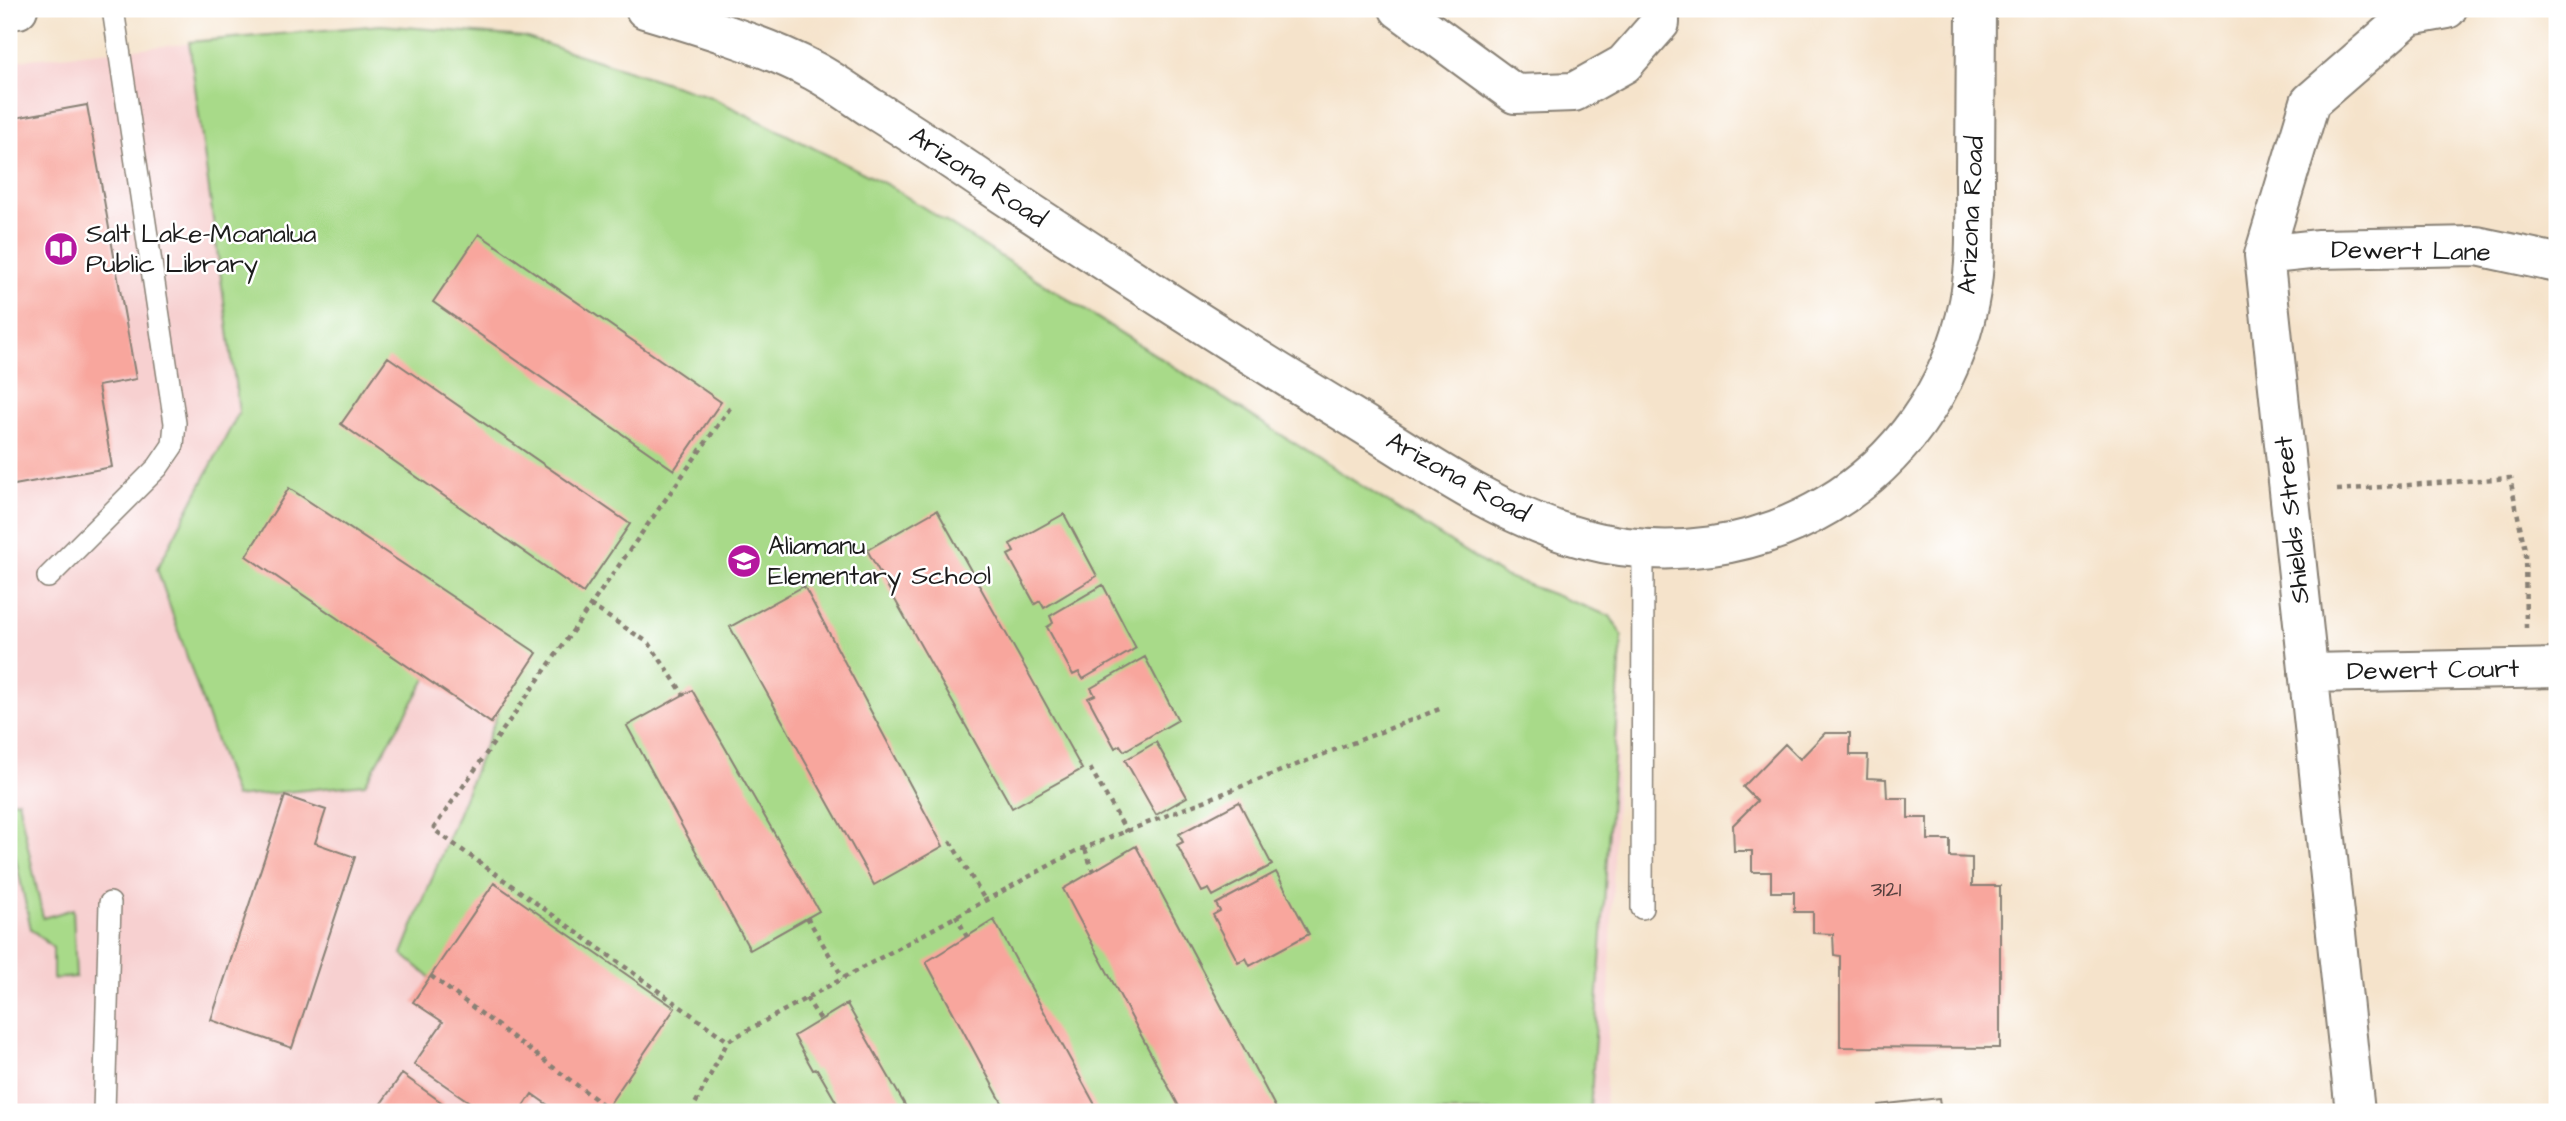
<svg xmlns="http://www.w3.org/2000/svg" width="2566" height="1121" font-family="'Architects Daughter',sans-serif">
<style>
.built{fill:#f7d0d0}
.green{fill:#a8da89;stroke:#627b52;stroke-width:2}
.building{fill:#f8a69d}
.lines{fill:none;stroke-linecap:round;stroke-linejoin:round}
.service-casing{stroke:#888074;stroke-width:24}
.minor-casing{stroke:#888074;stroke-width:42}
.path{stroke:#888074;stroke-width:4.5;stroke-dasharray:5 5;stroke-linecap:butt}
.service{stroke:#fff;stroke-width:21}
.minor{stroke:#fff;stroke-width:38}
.labels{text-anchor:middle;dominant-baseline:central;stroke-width:5;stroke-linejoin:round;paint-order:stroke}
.number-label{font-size:23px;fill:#533e3c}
.street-label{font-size:26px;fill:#1c1c1c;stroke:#fff}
.poi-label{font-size:26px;fill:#1c1c1c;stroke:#fff;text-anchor:start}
</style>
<rect width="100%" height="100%" fill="#fff"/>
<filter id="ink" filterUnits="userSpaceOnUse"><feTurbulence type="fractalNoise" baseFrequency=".0143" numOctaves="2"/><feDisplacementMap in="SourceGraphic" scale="14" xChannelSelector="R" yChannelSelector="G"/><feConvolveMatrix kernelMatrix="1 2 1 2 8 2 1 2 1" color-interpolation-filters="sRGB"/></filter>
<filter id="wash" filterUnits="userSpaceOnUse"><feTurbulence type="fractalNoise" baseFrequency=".00686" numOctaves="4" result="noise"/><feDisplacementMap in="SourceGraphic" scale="28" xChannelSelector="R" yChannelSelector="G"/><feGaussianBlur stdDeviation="1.57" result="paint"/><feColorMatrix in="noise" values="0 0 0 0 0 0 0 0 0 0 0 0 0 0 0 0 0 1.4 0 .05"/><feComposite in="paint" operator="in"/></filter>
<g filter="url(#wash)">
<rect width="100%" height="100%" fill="#f5e3cb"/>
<path class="built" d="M381,25L524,37L711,97L888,185L1502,575L1610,616L1622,635L1605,1112H9V61Z"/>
<path class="green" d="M381,25L524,37L711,97L888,185L1502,575L1610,616L1622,635L1590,1112H590L402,954L499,710L432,669L365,784L235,797L157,569L239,412L189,42Z
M18,800L43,918L73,909L76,977L53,979V948L31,929L9,828V802Z"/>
<g id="blocks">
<path class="building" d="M87,105L136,379L98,386L112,467L9,486V119Z
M479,234L721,402L674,470L433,302Z
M388,357L630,524L583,593L341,424Z
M289,488L537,653L491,723L246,556Z
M937,510L1082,769L1012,808L867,550Z
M1064,514L1097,576L1044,608L1040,601L1035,604L1008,555L1014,552L1010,544Z
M1103,585L1136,648L1083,679L1079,672L1073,675L1047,627L1053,623L1050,616Z
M804,586L943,846L874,885L730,627Z
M1145,657L1178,720L1124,751L1120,745L1115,748L1088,698L1095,695L1091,688Z
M692,690L819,911L750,950L627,726Z
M1825,733H1850V755H1868L1867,778L1886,779L1887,798H1908V818H1928V840H1950V857L1972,858V886H2000V1048L1840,1047V956L1834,955L1833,934L1813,933V912H1794V892H1771V872H1752V851H1734L1733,825L1757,801L1743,787L1785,744L1800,759Z
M1156,742L1187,797L1156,815L1125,760Z
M285,796L326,810L315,843L355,857L292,1048L211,1020Z
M1239,802L1272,865L1213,896L1209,889L1202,892L1177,845L1183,842L1179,834Z
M1136,846L1278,1112H1182L1063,889Z
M1276,872L1309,934L1250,966L1246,958L1238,962L1213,915L1220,911L1216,904Z
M494,883L675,1008L604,1112H558L532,1094L520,1112H484L414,1064L443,1022L413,1002Z
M994,920L1099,1112H1007L926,962Z
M847,1004L909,1112H842L817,1069L813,1070L794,1036Z
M402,1074L455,1112H375Z
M1939,1098L1941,1112H1879V1105Z"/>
</g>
</g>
<g filter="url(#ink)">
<use href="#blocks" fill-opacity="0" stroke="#888074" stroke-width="2"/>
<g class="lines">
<g class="service-casing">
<path id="service" d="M48,577L158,467L173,445L175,423L113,9
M1642,908L1643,549
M104,1112L110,903"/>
</g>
<g class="minor-casing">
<path id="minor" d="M645,9C699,25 765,45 814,71C833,81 852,95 870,107C915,135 960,165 1004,195C1118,270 1231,344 1347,414C1421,459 1497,515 1581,538C1756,585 1933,482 1969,302C1977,262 1975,220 1975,179C1975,122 1976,66 1976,9
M1399,9L1515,94L1574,92L1624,64L1660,23V9
M9,10L18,9
M2264,255L2319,249L2477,246L2557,263
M2308,673L2557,668
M2355,1112L2264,255L2310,102L2409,16L2447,9"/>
</g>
<path class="path" d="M730,408L433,829L728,1041L1076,851L1442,708
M2337,490L2510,478L2525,550L2526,628
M590,605L649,643L684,695
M1090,768L1127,832
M950,841L985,900
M1085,849L1093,871
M956,915L967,937
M807,917L843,978
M431,976L613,1112
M806,998L821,1020
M691,1112L728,1041"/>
<use href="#service" class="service"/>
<use href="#minor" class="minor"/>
</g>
</g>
<defs>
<g id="library-disc" transform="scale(1.75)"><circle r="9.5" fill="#b5179e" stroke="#fff"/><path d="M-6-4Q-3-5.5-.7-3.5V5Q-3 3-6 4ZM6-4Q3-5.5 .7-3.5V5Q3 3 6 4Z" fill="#fff"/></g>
<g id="school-disc" transform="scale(1.75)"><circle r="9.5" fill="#b5179e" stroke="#fff"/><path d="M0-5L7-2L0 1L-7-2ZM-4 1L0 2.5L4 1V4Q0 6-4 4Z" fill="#fff"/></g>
</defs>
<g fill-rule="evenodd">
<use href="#library-disc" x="61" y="249"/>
<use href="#school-disc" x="744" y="561"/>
</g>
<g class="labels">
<g class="number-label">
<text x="1886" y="889">3121</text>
</g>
<g class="street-label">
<text transform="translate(978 177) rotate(34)">Arizona Road</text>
<text transform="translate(1971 215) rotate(-87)">Arizona Road</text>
<text transform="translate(2411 251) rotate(1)">Dewert Lane</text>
<text transform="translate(1458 477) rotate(29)">Arizona Road</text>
<text transform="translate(2292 520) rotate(-96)">Shields Street</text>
<text transform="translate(2433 670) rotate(-1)">Dewert Court</text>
</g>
<g class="poi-label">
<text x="86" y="234">Salt Lake-Moanalua<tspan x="86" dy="30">Public Library</tspan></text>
<text x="768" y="546">Aliamanu<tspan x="768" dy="30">Elementary School</tspan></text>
</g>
</g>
<rect width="2566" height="1121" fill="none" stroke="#fff" stroke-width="35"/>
</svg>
